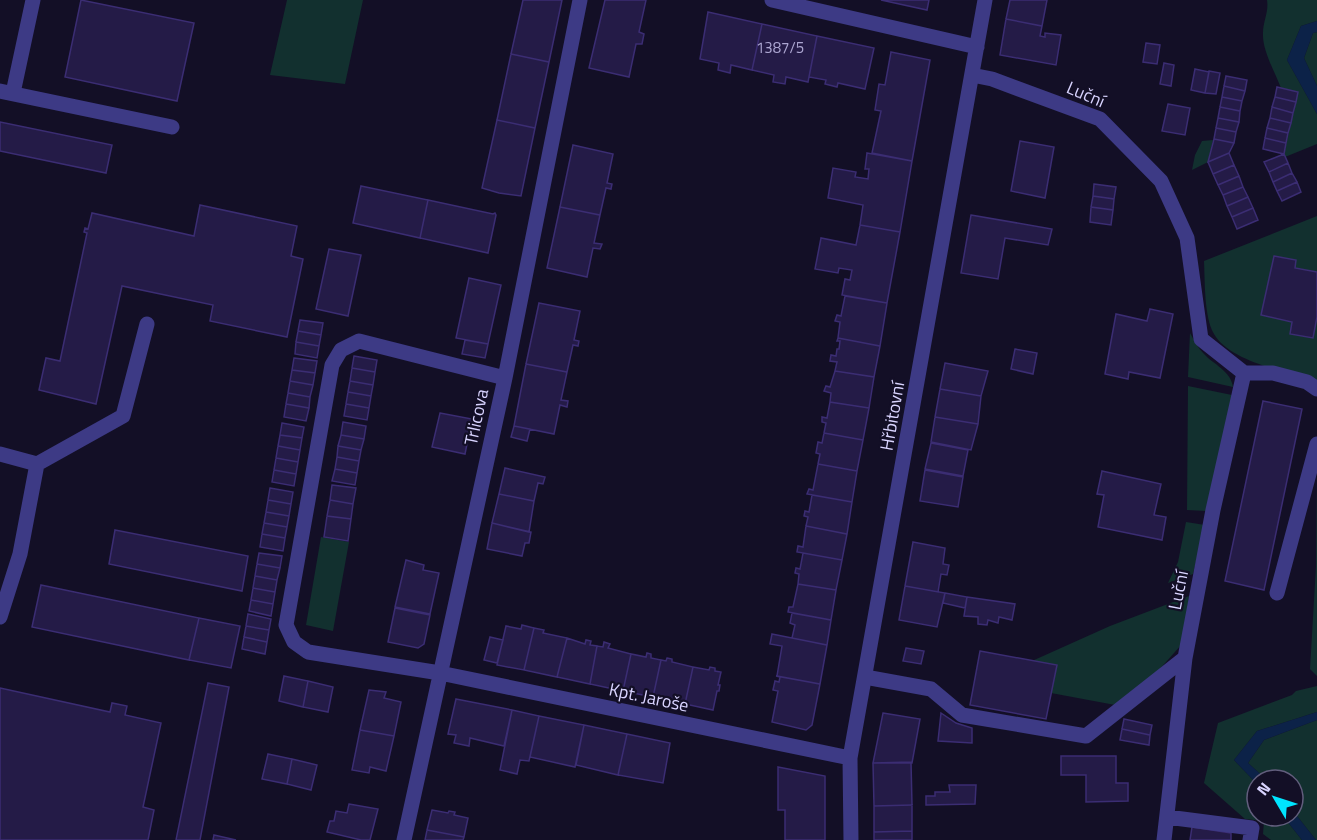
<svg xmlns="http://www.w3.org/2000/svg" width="1317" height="840" font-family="'Titillium Web',sans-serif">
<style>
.green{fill:#12302f}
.water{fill:#0c2248}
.building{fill:#241b47;stroke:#3b2d73;stroke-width:1.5}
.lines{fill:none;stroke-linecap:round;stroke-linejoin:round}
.minor{stroke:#3d3a85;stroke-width:15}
.labels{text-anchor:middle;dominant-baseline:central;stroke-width:4.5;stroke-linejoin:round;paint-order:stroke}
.number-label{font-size:15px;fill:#aca6d1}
.street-label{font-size:18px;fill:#d9d4ff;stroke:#130f26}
</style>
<rect width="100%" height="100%" fill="#130f26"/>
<path class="green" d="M287,0H363L345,84L270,75Z
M1267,0H1317V21L1301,26L1287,60L1317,114V144L1285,157L1284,154L1298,92L1281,88C1275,72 1262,50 1263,33C1263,21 1269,12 1267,0Z
M1317,32V86L1304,58L1313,33Z
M1213,140L1208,162L1192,170L1195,155L1202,141Z
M1317,216V381C1288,372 1230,362 1214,334C1204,317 1205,281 1204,261Z
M1190,333C1194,340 1198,348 1204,354C1213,364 1231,371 1233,387L1188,377Z
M1188,386L1232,395L1206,511L1187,510Z
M1317,475V676L1310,669L1316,566Z
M1186,522L1205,525L1193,574L1168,583L1178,562Z
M321,537L349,542L333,631L306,625Z
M1189,596L1182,644L1126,707L1051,693L1057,665L1032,661L1110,626Z
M1317,686V712L1257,731L1234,760L1257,784V816H1283L1302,840H1271L1263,834L1264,821L1245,819L1204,783L1218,723L1292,695L1296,691Z
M1317,720V840H1316L1293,811V780H1267L1248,763L1264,740Z"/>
<path class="water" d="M1317,21V32L1313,33L1304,58L1317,86V114L1287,60L1301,26Z
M1317,712V720L1264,740L1248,763L1267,780H1257V784L1234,760L1257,731Z
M1293,811L1316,840H1302L1283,816H1293Z"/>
<path class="building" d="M81,0L194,23L177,101L65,77Z
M523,0H562L549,62L511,54Z
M605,0H646L639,32L644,34L642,44H636L629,77L589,68Z
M881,0H929L927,10Z
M1010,0H1047L1042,26L1006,19Z
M708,12L762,24L752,70L731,65L730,73L718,70L719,63L700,59Z
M1006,19L1042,26L1040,36L1045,37V33L1061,35L1056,65L1000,55Z
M762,24L817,36L808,82L786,77L785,84L773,82L774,75L752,70Z
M817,36L874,48L865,89L838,83L837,87L825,84L826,80L809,77Z
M1146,43L1160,45L1157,64L1143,62Z
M891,52L930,60L912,161L872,153L881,111L875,110L879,84L885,85Z
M511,54L549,62L535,128L497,120Z
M1164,63L1174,65L1171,86L1160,84Z
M1195,69L1209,72L1205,93L1191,90Z
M1209,71L1220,73L1216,94L1205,93Z
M1226,76L1247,80L1245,91L1224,86Z
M1224,86L1245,91L1242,101L1222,97Z
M1277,87L1298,92L1296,102L1275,97Z
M1222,97L1242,101L1240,111L1220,107Z
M1275,97L1296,102L1293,113L1272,107Z
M1168,104L1190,108L1185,135L1162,131Z
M1220,107L1240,111L1239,122L1218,118Z
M1272,107L1293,113L1291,123L1270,118Z
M1218,118L1239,122L1236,132L1216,128Z
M1270,118L1291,123L1288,133L1267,128Z
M497,120L535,128L521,196L499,193L482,188Z
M0,122L112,145L106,173L0,151Z
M1216,128L1236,132L1234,143L1214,139Z
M1267,128L1288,133L1286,143L1265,138Z
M1265,138L1286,143L1284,154L1263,149Z
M1214,139L1234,143L1229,153L1208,162Z
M1020,141L1054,147L1045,198L1011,191Z
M573,145L613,154L607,183L612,184L611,189L606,188L600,215L560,207Z
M867,153L912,161L900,232L860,225L863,205L828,198L833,168L856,172L855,177L868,179L869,169H865Z
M1229,153L1234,165L1213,174L1208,162Z
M1284,154L1288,163L1269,172L1264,162Z
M1288,163L1292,173L1273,182L1269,172Z
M1234,165L1239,176L1218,185L1213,174Z
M1292,173L1297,182L1277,191L1273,182Z
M1239,176L1243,187L1223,195L1218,185Z
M1297,182L1301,192L1282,201L1277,191Z
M1094,184L1116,187L1114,199L1093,196Z
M361,186L428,200L420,238L353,223Z
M1243,187L1248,197L1227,206L1223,195Z
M1093,196L1114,199L1113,210L1091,207Z
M1248,197L1253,208L1232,217L1227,206Z
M428,200L493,214L495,213L496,215L488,253L420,238Z
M200,205L297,226L291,256L303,259L287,337L210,321L213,305L122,286L96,404L39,390L46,358L60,361L87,233L84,232L85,228L88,229L92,213L194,236Z
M560,207L600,215L594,243L602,244L600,249L593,248L587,277L547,268Z
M1091,207L1113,210L1111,225L1090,222Z
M1253,208L1258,220L1237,229L1232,217Z
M971,215L1052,229L1048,245L1005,238L998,279L961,273Z
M860,225L900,232L887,303L842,295L845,279L850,280L852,270L839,268L838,273L815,269L821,238L856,245Z
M329,249L361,255L348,316L316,309Z
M1274,256L1296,260L1295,268L1317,272V317L1313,338L1290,334L1292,322L1261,315Z
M469,278L501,285L488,344L456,338Z
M845,296L887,303L880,346L838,338L840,322L835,321L837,315L841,316Z
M539,303L580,311L574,340L579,341L578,346L573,345L567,372L526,364Z
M1150,309L1173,314L1160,378L1129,372L1128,379L1105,374L1116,314L1147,321Z
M300,320L323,323L321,335L298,331Z
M298,331L321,335L319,346L296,342Z
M838,338L880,346L874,377L835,371L837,362L830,361L831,355L836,356L837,349H839L840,341H837Z
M465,340L488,344L485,358L462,354Z
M296,342L319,346L317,358L295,354Z
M1015,349L1037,353L1033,374L1011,369Z
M354,356L377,360L375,372L352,368Z
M294,358L317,361L315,373L292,370Z
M945,363L988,371L981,396L940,389Z
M526,364L567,372L561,400L568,401L567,407L560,405L554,434L514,426Z
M352,368L375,372L373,385L350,381Z
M292,370L315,373L313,385L290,381Z
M835,371L874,377L869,408L830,402L831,393L824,391L826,386L830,387Z
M290,381L313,385L310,397L288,393Z
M350,381L373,385L371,396L348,392Z
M940,389L981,396L978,424L935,417Z
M348,392L371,396L369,408L346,404Z
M288,393L310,397L309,408L286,404Z
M1263,401L1302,409L1264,590L1225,581Z
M830,402L869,408L863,440L824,433L826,423L822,422V417L827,418Z
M286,404L309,408L306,421L284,417Z
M346,404L369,408L367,420L344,416Z
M440,413L472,419L465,454L432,447Z
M935,417L978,424L971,450L931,442Z
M343,422L366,426L364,439L341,435Z
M282,423L304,427L302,438L280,435Z
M514,426L530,429L527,441L511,437Z
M824,433L863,440L857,471L818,464L820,454L816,453L818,442L822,443Z
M280,435L302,438L300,450L278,446Z
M341,435L364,439L361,450L338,446Z
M931,443L968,450L963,476L925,469Z
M278,446L300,450L298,462L276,458Z
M338,446L361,450L359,461L337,457Z
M337,457L359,461L357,473L335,469Z
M276,458L298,462L296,474L274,470Z
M818,464L857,471L852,502L807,494L809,489L813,490Z
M505,468L545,477L543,484L538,483L534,501L499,494Z
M335,469L357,473L355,485L332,481Z
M274,470L296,474L294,486L272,482Z
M925,470L963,477L958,507L920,501Z
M1102,471L1161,484L1154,515L1166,517L1162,540L1098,527L1104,495L1097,494Z
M332,485L356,488L353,504L330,500Z
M270,488L293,492L291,504L268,500Z
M499,494L534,501L529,532L492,523Z
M812,495L852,502L847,534L806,526L808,517L804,516L805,511L809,512Z
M268,500L291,504L289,516L266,512Z
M330,500L353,504L351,519L327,516Z
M266,512L289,516L287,527L264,523Z
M327,516L351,519L348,541L324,537Z
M264,523L287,527L285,538L262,534Z
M492,523L531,532L529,543H525L522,556L487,549Z
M806,526L847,534L842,560L797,552L798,546L803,547Z
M115,530L248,556L242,591L109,564Z
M262,534L285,538L283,551L260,547Z
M913,542L945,548L943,564L949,565L947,575L941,574L938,592L905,586Z
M259,553L282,556L280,568L257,564Z
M803,553L842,560L836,590L798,584L799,574L795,573L796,568L800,569Z
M406,560L424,565L423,570L439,573L430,614L395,607Z
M257,564L280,568L277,580L255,576Z
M255,576L277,580L275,592L253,588Z
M798,584L836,590L831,620L788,612L789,607H793Z
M41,585L199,618L189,660L32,627Z
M905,586L945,593L937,627L899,620Z
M253,588L275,592L273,604L251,600Z
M945,593L967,597L965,608L943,603Z
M967,597L1015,604L1012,620L999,617L998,623L988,620L987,625L978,624V617L964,616Z
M251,600L273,604L271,616L249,611Z
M395,608L430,615L424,644L418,648L388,642Z
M792,613L831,620L827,645L792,638L795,625L790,623Z
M248,614L271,619L269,630L246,626Z
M199,618L240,626L231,668L189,660Z
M522,625L534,628L524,670L497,665L506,626L521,629Z
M246,626L269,630L267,642L244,637Z
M534,628L544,630L543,633L567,638L557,677L524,670Z
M772,634L827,645L820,684L777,676L782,646L770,644Z
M244,637L267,642L265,654L242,649Z
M490,637L503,640L497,663L484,660Z
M567,638L585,644L586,640L591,641L590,645L597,646L590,684L557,677Z
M604,642L610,644L608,648L631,654L623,691L590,684L597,646L603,647Z
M906,648L924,651L921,664L903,661Z
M980,651L1057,665L1046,719L970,705Z
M647,653L651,654V658L661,660L653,697L623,691L631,654L646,657Z
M667,658L672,659V662L693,667L685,704L653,697L661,660L666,661Z
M693,667L709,670L710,667L715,668V671L721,672L718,685H720L719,691H717L713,710L685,704Z
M284,676L308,681L303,707L279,701Z
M776,676L820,684L812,725L806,730L772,722L778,691L773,690L775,681L779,682L780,677Z
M308,681L333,687L328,712L303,707Z
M208,683L229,687L200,840H176Z
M0,688L110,712L112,703L127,706L125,715L161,723L143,807L154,810L148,840H0Z
M369,690L386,692L384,698L401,702L394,736L360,730Z
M456,699L512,710L504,746L470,738L469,746L454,743L456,735L448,734Z
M512,710L539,716L529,761L520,760L517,774L500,770Z
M883,713L920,719L912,763H873Z
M941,713L956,723L972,728V743L938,741Z
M539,716L584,725L575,767L530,757Z
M1124,719L1152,725L1150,735L1122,729Z
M584,725L627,734L618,775L576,765Z
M1122,729L1150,735L1149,745L1120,740Z
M360,730L394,736L386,771L370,767L369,773L352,770Z
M627,734L670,743L663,783L618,775Z
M268,754L292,759L287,784L262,779Z
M1061,756H1116V783H1128V801L1086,802V775H1061Z
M292,759L317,765L311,790L287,784Z
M911,762L912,805L874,806L873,763Z
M778,767L825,776V840H785V810H778Z
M949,785H976L975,804L926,805V796H935V792H950Z
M349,804L378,809L370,840H361L327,832L330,821H334L336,811L347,813Z
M912,805V831L874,832V806Z
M432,810L448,813L449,811L455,812L454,815L468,818L464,837L427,830Z
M1192,827L1231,833V840H1190Z
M427,830L464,837L463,840H425Z
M912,831V840H874V832Z
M214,835L236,840H213Z"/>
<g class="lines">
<path class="minor" d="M772,0L977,47
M972,75L992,79L1100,119L1161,181L1187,238L1201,339L1244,373H1273L1307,382L1317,389
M0,91L172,127
M13,93L33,0
M505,378L359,341L341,350L332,365L286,625L294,642L308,652L440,673L850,758
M0,454L37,464L123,416L147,324
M1277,593L1317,444
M0,617L20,554L37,464
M865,677L931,689L962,715L1086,736L1185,658
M1167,817L1252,828L1250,840
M404,840L505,378L580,0
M851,840L850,758L985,0
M1164,840L1185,658L1213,510L1244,373"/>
</g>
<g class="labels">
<g class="number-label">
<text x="780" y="47">1387/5</text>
</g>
<g class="street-label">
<text transform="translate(1086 94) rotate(23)">Luční</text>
<text transform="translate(892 416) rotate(-80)">Hřbitovní</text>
<text transform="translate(476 417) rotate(-78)">Trlicova</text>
<text transform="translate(1178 590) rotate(-79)">Luční</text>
<text transform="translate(649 697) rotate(12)">Kpt. Jaroše</text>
</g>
</g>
<g transform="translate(1275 798) rotate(309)"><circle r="28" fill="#130f26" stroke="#625e7d" stroke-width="1.5"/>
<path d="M0-4.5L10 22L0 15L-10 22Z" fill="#00e5ff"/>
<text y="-9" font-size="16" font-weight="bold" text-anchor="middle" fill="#d9d4ff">N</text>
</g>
</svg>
